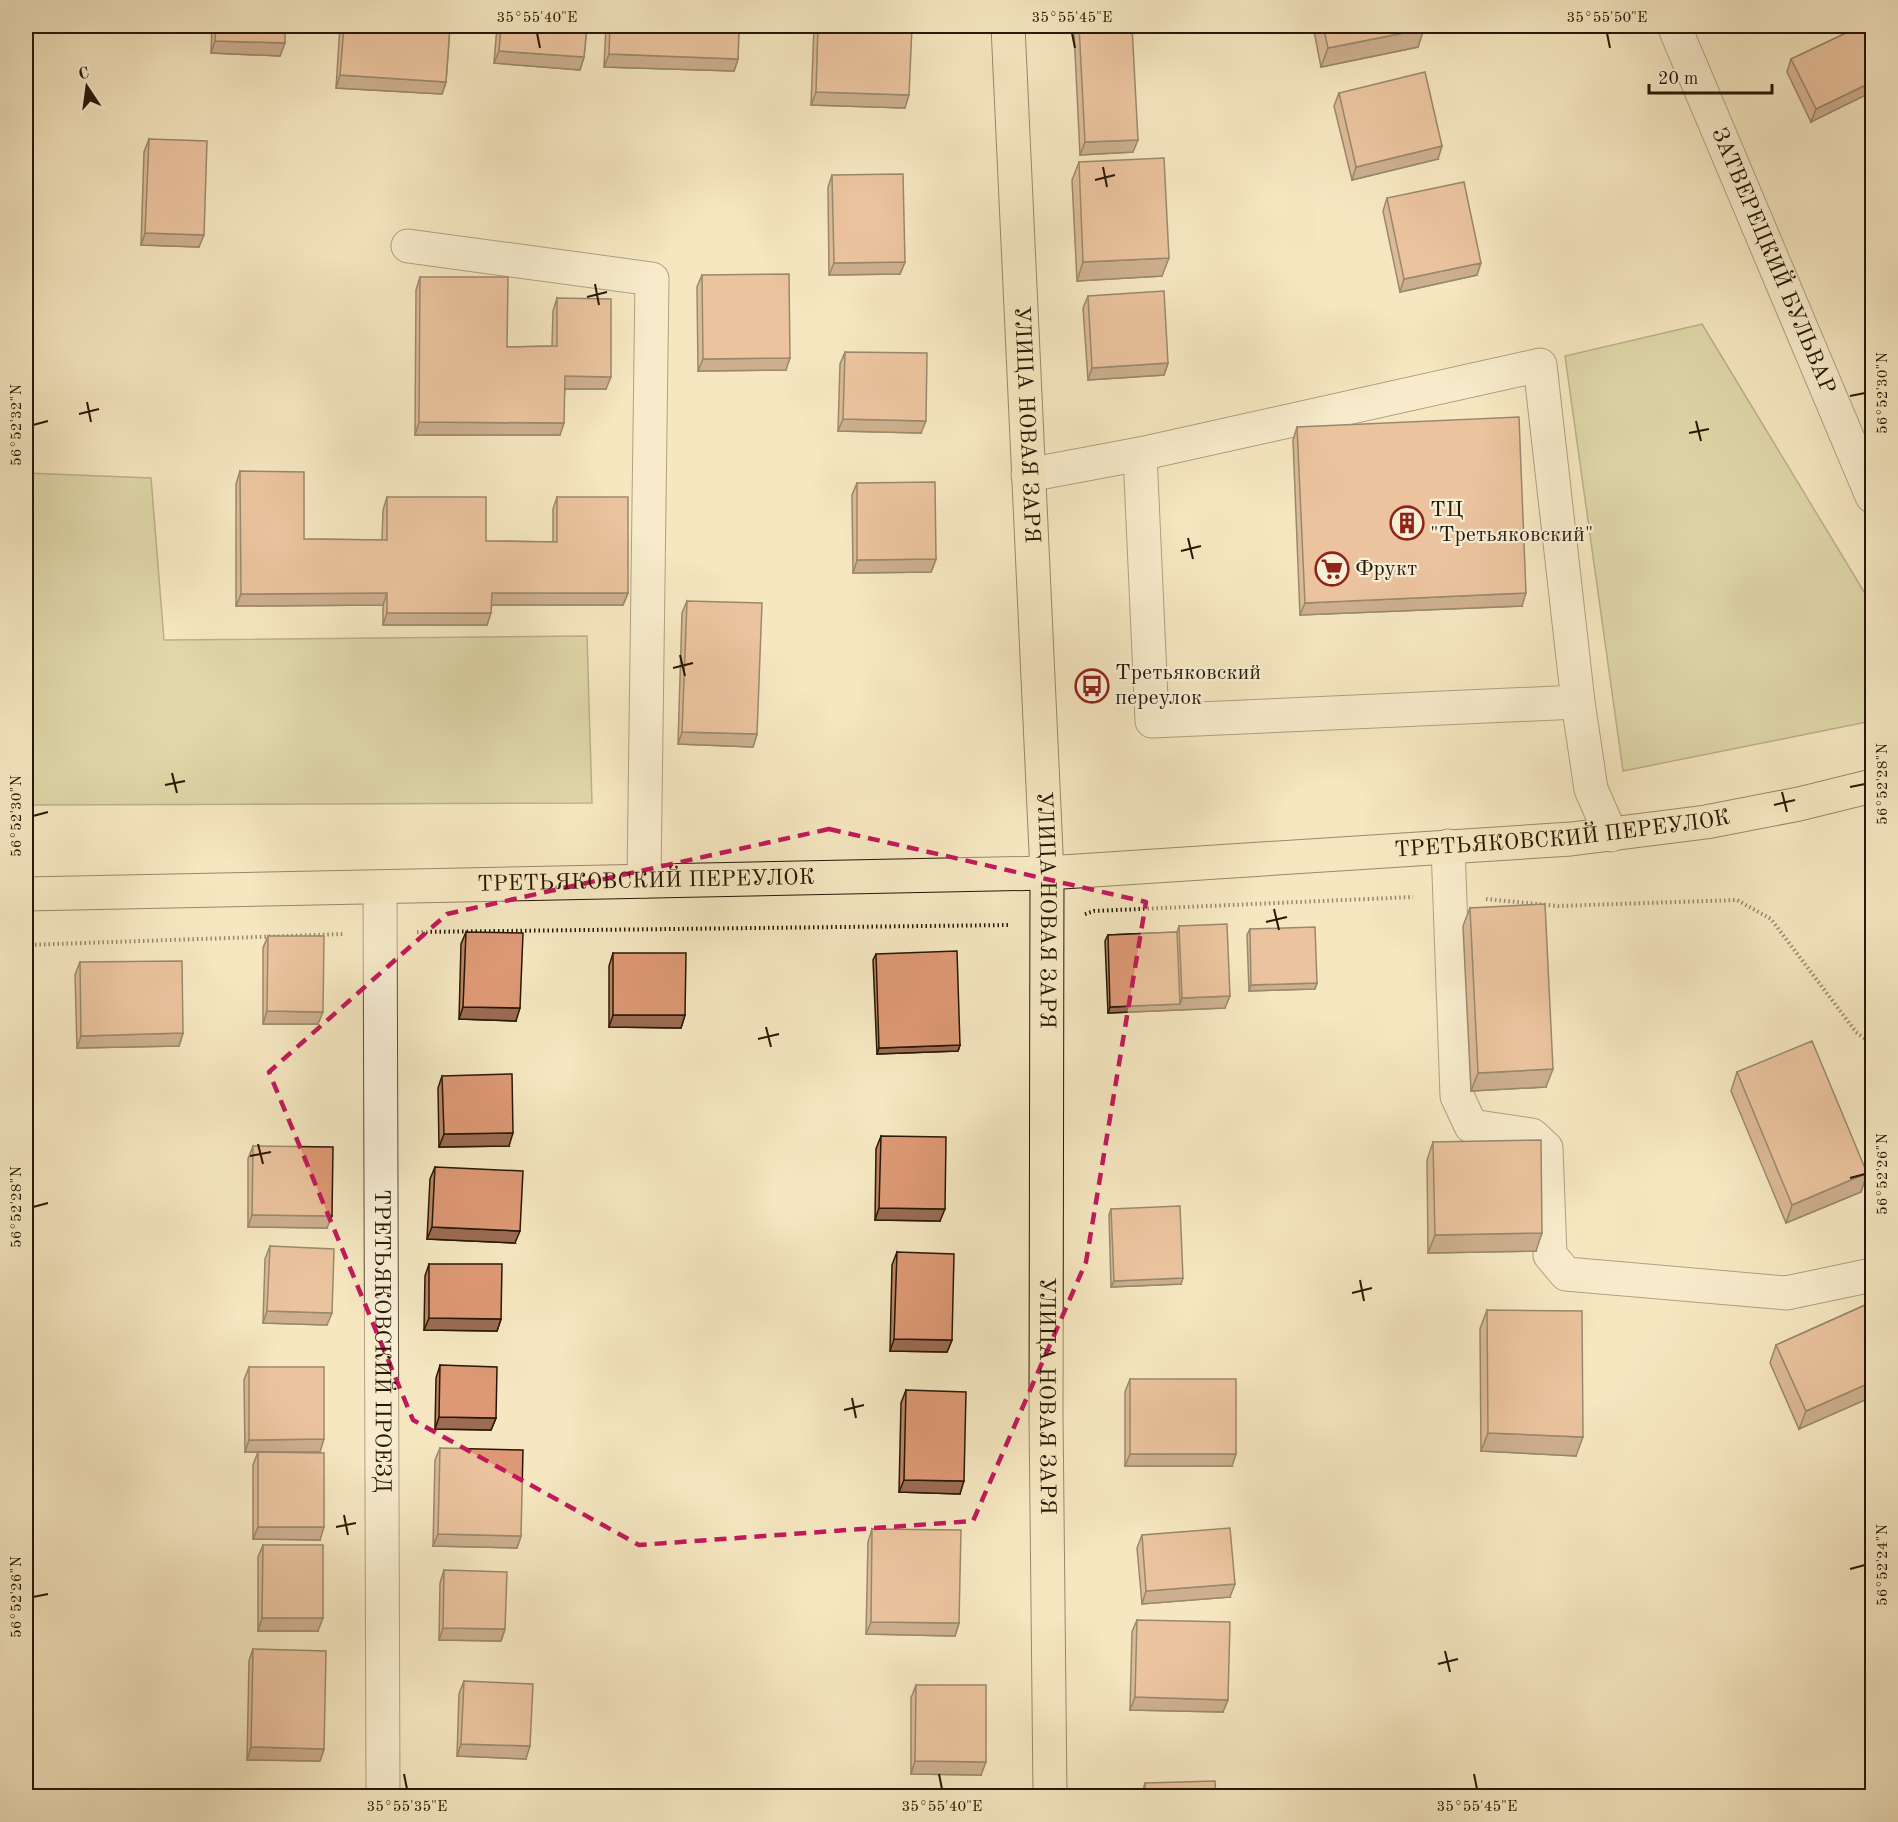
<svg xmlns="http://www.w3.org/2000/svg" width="1898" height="1822" font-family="'Old Standard TT',serif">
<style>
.green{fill:#c4c38d;stroke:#766e49;stroke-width:1.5}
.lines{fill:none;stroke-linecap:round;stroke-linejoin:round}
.minor-casing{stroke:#5a4c34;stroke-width:35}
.major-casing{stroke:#271805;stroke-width:35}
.path{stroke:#271805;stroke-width:4;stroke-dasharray:1.5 3;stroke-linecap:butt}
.minor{stroke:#f8efd7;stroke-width:33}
.major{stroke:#f5e7c1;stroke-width:33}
.wall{fill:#be8465;stroke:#271805;stroke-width:1.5}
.shaded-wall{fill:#9b6b52;stroke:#271805;stroke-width:1.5}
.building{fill:#dd9975;stroke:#271805;stroke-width:1.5}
.marked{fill:none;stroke:#c2185b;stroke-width:4.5;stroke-dasharray:12 8;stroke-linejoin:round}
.ticks{fill:none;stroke:#271805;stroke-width:2}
.labels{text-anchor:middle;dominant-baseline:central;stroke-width:4.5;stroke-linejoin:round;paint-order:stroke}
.street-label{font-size:22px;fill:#271805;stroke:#f8efd7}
.poi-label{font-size:22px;fill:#271805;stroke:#f8efd7;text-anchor:start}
.neatline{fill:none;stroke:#271805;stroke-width:2}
.ticks-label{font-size:15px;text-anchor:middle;fill:#271805}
</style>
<rect width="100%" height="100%" fill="#f5e7c1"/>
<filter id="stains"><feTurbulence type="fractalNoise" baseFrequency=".00333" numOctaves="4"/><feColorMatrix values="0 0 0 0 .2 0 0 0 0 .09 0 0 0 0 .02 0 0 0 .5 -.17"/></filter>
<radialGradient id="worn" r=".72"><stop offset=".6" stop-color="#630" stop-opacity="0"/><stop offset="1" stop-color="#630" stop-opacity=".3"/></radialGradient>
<path class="green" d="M1702,324L1872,605V721L1623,771L1565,356Z
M26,473L151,478L164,640L587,636L592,803L26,805Z"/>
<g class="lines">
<g class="minor-casing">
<g id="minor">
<path id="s1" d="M1674,26L1872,496"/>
<path d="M408,246L652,279L644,881"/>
<path d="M1140,454L1152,721L1578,702"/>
<path d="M1028,475L1140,454L1540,365L1578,702L1591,789L1611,835"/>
<path d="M1448,846L1457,1096L1471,1126L1532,1135L1546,1148L1550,1255L1566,1274L1786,1293L1872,1275"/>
<path id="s2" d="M380,887L383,1796"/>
</g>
</g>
<g class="major-casing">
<g id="major">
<path id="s3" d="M1008,26L1047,873L1046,1415L1050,1796"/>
<path id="s4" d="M26,894L1047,873L1571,839L1706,822L1799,804L1872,786"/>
</g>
</g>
<path class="path" d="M1486,899L1558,906L1737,900L1771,919L1856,1032L1872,1044
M1085,914L1094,911L1413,897
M417,932L1010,925
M26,945L344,934"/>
<use href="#minor" class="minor"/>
<use href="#major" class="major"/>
</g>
<path class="wall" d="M212,26H285L280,56L211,53Z
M340,26H450L446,82L442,94L336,88Z
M497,26H587L584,57L580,70L494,63Z
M606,26H739L738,59L734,71L604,67Z
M814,26H912L905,108L811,105Z
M1076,26H1079L1133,152L1080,155L1074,31Z
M1313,26H1424L1418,47L1321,67Z
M1861,26L1811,122L1787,72L1791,59Z
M1339,93L1438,159L1352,180L1334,106Z
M149,139L199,247L141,245L144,152Z
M1079,162L1162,276L1077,281L1072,180Z
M832,175L905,262L900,274L829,275L828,187Z
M1387,198L1477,275L1400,292L1383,211Z
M1872,226V250L1867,239Z
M702,275L786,370L698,371L697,287Z
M420,277L507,347L552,346L553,311L557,298L606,389H565L560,435H415L416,290Z
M1088,296L1168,363L1164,375L1088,380L1083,308Z
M845,352L921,433L838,431L840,364Z
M1297,427L1522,606L1300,615L1293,440Z
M240,471L304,539L382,540L383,510L387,497L486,541L553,542V509L557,497L628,593L623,605H492L487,625H383V605L236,606V484Z
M857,483L936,559L931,572L853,573L852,495Z
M687,601L757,734L753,747L678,744L682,613Z
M1470,908L1546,1087L1471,1091L1463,926Z
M1179,926L1225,1008L1108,1013L1105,941L1108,935L1177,932Z
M1250,929L1317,983L1315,989L1249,991L1247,935Z
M466,932L516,1021L459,1019L461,944Z
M268,936L318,1024H263V948Z
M613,953L685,1015L681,1028L609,1027V966Z
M876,954L960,1045L958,1051L877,1054L873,960Z
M80,962L183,1033L179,1046L77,1048L75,975Z
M1737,1072L1867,1173L1861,1192L1786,1223L1731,1091Z
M442,1076L509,1146L439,1147L438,1088Z
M881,1136L940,1221L875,1220L876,1149Z
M1433,1142L1536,1251L1428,1253L1427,1160Z
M253,1146L327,1228L248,1227V1159Z
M435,1167L515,1243L427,1239L430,1179Z
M1111,1209L1181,1284L1111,1287L1109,1215Z
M270,1246L327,1325L263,1323L265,1259Z
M897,1252L952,1340L947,1352L890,1351L892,1265Z
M429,1264L501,1319L497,1331L424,1330L425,1276Z
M1872,1302L1799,1429L1770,1363L1776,1345Z
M1487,1310L1576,1456L1481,1451L1480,1329Z
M440,1365L496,1418L491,1430L435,1429L436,1378Z
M249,1367L320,1452H245L244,1380Z
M1130,1379L1232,1466H1125V1392Z
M906,1390L960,1494L899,1492L901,1403Z
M440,1448L521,1536L517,1548L433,1546L435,1460Z
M258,1452L320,1540L253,1539V1465Z
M872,1529L959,1623L955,1636L866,1634L868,1542Z
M1142,1535L1230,1597L1142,1604L1137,1548Z
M263,1545L318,1631H258V1557Z
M444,1570L505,1629L501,1641L439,1640L440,1583Z
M1137,1620L1223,1712L1130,1710L1132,1632Z
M253,1649L324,1749L320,1761L247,1760L249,1661Z
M464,1681L526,1759L457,1756L459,1694Z
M916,1685L981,1775L911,1774V1698Z
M1145,1783L1216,1797H1141Z"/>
<path class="shaded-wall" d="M1424,29L1418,47L1321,67L1328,48Z
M215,41L285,43L280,56L211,53Z
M499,51L584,57L580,70L494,63Z
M609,54L738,59L734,71L604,67Z
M340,75L446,82L442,94L336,88Z
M1872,82V92L1811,122L1816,109Z
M816,92L909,95L905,108L811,105Z
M1138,140L1133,152L1080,155L1085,142Z
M1442,146L1438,159L1352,180L1356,167Z
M145,233L204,235L199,247L141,245Z
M1169,258L1162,276L1077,281L1083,262Z
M905,262L900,274L829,275L834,263Z
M1481,263L1477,275L1400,292L1404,279Z
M790,358L786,370L698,371L703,359Z
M1168,363L1164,375L1088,380L1092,368Z
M565,376L611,377L606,389H560Z
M843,419L926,421L921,433L838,431Z
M419,422L564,423L560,435H415Z
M936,559L931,572L853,573L857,560Z
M387,593L383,605L236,606L241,594Z
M492,593H628L623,605H487Z
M1526,593L1522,606L1300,615L1305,603Z
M387,613H491L487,625H383Z
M682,732L757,734L753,747L678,744Z
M1317,983L1315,989L1249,991L1251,985Z
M1230,996L1225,1008L1108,1013L1110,1007L1180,1004L1182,998Z
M463,1007L520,1008L516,1021L459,1019Z
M267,1011L323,1012L318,1024H263Z
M613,1015H685L681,1028L609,1027Z
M183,1033L179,1046L77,1048L81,1036Z
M960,1045L958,1051L877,1054L879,1048Z
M1553,1069L1546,1087L1471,1091L1478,1073Z
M513,1133L509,1146L439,1147L444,1134Z
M1867,1173L1861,1192L1786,1223L1792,1205Z
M879,1208L945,1209L940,1221L875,1220Z
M252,1215L332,1216L327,1228L248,1227Z
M432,1227L520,1231L515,1243L427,1239Z
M1542,1233L1536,1251L1428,1253L1435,1235Z
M1183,1278L1181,1284L1111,1287L1114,1281Z
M267,1311L332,1313L327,1325L263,1323Z
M429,1318L501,1319L497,1331L424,1330Z
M894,1339L952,1340L947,1352L890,1351Z
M1872,1382V1397L1799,1429L1806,1411Z
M439,1417L496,1418L491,1430L435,1429Z
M1488,1433L1583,1437L1576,1456L1481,1451Z
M324,1439L320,1452H245L249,1440Z
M1130,1454H1236L1232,1466H1125Z
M904,1480L964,1481L960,1494L899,1492Z
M258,1527H324L320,1540L253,1539Z
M438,1534L521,1536L517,1548L433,1546Z
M1235,1584L1230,1597L1142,1604L1146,1591Z
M262,1618H323L318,1631H258Z
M871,1622L959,1623L955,1636L866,1634Z
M443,1628L505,1629L501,1641L439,1640Z
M1135,1697L1228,1700L1223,1712L1130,1710Z
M461,1744L530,1746L526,1759L457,1756Z
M251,1747L324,1749L320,1761L247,1760Z
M915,1761L986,1762L981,1775L911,1774Z"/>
<path class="building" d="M26,26H28L26,45Z
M216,26H285V43L215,41Z
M344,26H450L446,82L340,75Z
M501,26H587L584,57L499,51Z
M610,26H739L738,59L609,54Z
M818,26H912L909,95L816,92Z
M1079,26H1132L1138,140L1085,142Z
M1323,26H1424V29L1328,48Z
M1861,26H1865L1872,41V82L1816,109L1791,59Z
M1425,72L1442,146L1356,167L1339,93Z
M149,139L207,141L204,235L145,233Z
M1164,158L1169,258L1083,262L1079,162Z
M903,174L905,262L834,263L832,175Z
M1464,182L1481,263L1404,279L1387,198Z
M789,274L790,358L703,359L702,275Z
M420,277H508L507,347L557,346V298L611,299V377L565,376L564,423L419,422Z
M1164,291L1168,363L1092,368L1088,296Z
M845,352L927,353L926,421L843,419Z
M1519,417L1526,593L1305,603L1297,427Z
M240,471L304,472V539L387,540V497H486V541L557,542V497H628V593H492L491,613H387V593L241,594Z
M935,482L936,559L857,560V483Z
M687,601L762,603L757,734L682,732Z
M1545,904L1553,1069L1478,1073L1470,908Z
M1227,924L1230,996L1182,998L1179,926Z
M1315,927L1317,983L1251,985L1250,929Z
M466,932L523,933L520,1008L463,1007Z
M1177,932L1180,1004L1110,1007L1108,935Z
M268,936H324L323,1012L267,1011Z
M957,951L960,1045L879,1048L876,954Z
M613,953H686L685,1015H613Z
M182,961L183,1033L81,1036L80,962Z
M1812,1041L1867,1173L1792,1205L1737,1072Z
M512,1074L513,1133L444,1134L442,1076Z
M881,1136L946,1137L945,1209L879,1208Z
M1541,1140L1542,1233L1435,1235L1433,1142Z
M253,1146L333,1147L332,1216L252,1215Z
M435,1167L523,1171L520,1231L432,1227Z
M1180,1206L1183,1278L1114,1281L1111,1209Z
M270,1246L334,1249L332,1313L267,1311Z
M897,1252L954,1254L952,1340L894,1339Z
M429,1264H502L501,1319L429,1318Z
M1872,1302V1382L1806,1411L1776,1345Z
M1487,1310L1582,1311L1583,1437L1488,1433Z
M440,1365L497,1367L496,1418L439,1417Z
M249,1367H324V1439L249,1440Z
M1130,1379H1236V1454H1130Z
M906,1390L966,1392L964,1481L904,1480Z
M440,1448L523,1450L521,1536L438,1534Z
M258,1452L324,1453V1527H258Z
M1230,1528L1235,1584L1146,1591L1142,1535Z
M872,1529L961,1530L959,1623L871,1622Z
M263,1545H323V1618H262Z
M444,1570L507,1572L505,1629L443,1628Z
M1137,1620L1230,1622L1228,1700L1135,1697Z
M253,1649L326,1651L324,1749L251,1747Z
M464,1681L533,1684L530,1746L461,1744Z
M916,1685H986V1762L915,1761Z
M1215,1781L1216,1797H1145V1783Z"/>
<path d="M0 0H1898V1822H0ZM829,829L1146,902L1086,1262L973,1521L639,1545L413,1420L269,1072L447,914Z" fill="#f5e7c1" fill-opacity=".55" fill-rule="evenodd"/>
<path class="marked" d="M829,829L1146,902L1086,1262L973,1521L639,1545L413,1420L269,1072L447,914Z"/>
<path class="ticks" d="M537,33L540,48M1072,33L1075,48M1607,33L1610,48M1103,167L1107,187M1095,180L1115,175M595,284L599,305M587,297L607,292M1850,396L1865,393M87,402L91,422M79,414L99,409M1696,421L1701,441M33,425L48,421M1689,433L1709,429M1188,538L1193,559M1181,551L1201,546M680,655L685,676M673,668L693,663M172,773L177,793M165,785L185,781M1850,787L1865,784M1782,792L1787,812M1774,805L1795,800M33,816L48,812M1274,909L1279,930M1266,922L1287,917M766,1027L771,1047M758,1039L779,1034M258,1144L263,1164M250,1156L271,1152M1850,1178L1865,1174M33,1207L48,1203M1360,1280L1364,1301M1352,1293L1372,1288M852,1398L856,1418M844,1410L864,1405M344,1515L348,1535M336,1527L356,1523M1850,1569L1865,1565M33,1597L48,1594M1445,1651L1450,1672M1438,1664L1458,1659M404,1774L407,1789M939,1774L942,1789M1474,1774L1477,1789"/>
<defs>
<g id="building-ring" transform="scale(1.725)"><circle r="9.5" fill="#f8efd7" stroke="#8f2418" stroke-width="1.5"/><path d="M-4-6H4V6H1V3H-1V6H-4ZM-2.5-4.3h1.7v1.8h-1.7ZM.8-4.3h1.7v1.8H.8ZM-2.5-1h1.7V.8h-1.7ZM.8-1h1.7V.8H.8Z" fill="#8f2418"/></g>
<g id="supermarket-ring" transform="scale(1.725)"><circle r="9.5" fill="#f8efd7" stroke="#8f2418" stroke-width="1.5"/><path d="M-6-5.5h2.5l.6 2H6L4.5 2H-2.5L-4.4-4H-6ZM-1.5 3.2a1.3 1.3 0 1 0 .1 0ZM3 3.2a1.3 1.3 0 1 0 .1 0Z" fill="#8f2418"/></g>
<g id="bus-ring" transform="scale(1.725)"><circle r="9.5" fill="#f8efd7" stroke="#8f2418" stroke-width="1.5"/><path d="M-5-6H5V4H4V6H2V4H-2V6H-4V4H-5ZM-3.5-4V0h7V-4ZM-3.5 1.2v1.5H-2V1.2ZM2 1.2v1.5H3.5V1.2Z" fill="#8f2418"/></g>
</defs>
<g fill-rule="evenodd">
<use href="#building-ring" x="1407" y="523"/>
<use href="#supermarket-ring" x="1332" y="569"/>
<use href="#bus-ring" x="1092" y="686"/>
</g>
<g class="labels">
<g class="street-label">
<text stroke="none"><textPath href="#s1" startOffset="255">ЗАТВЕРЕЦКИЙ БУЛЬВАР</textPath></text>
<text stroke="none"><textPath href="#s3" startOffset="399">УЛИЦА НОВАЯ ЗАРЯ</textPath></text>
<text stroke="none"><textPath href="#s4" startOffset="1538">ТРЕТЬЯКОВСКИЙ ПЕРЕУЛОК</textPath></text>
<text stroke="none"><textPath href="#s4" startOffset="620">ТРЕТЬЯКОВСКИЙ ПЕРЕУЛОК</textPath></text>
<text stroke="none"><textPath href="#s3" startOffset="885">УЛИЦА НОВАЯ ЗАРЯ</textPath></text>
<text stroke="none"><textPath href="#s2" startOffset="454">ТРЕТЬЯКОВСКИЙ ПРОЕЗД</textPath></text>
<text stroke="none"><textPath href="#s3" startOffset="1371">УЛИЦА НОВАЯ ЗАРЯ</textPath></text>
</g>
<g class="poi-label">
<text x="1430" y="510">ТЦ<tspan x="1430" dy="25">"Третьяковский"</tspan></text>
<text x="1355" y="569">Фрукт</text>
<text x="1115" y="673">Третьяковский<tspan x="1115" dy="25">переулок</tspan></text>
</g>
</g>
<rect width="1898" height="1822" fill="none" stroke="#f5e7c1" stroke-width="66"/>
<g transform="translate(87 87) rotate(347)" stroke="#f8efd7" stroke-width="4.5" paint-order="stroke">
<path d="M0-4.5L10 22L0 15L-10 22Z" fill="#271805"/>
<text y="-9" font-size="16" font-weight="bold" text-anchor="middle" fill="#271805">С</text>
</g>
<path d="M1649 84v9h123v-9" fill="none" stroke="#271805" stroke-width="3"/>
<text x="1658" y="84" font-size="18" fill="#271805" stroke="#f8efd7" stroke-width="4.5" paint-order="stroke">20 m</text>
<rect x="33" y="33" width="1832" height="1756" class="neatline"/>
<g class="ticks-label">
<text x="537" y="22">35°55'40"E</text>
<text x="1072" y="22">35°55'45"E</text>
<text x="1607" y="22">35°55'50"E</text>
<text transform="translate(1882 393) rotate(-90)" y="5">56°52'30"N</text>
<text transform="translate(16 425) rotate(-90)" y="5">56°52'32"N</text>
<text transform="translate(1882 784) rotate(-90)" y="5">56°52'28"N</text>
<text transform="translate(16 816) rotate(-90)" y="5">56°52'30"N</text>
<text transform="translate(1882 1174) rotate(-90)" y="5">56°52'26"N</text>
<text transform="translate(16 1207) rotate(-90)" y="5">56°52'28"N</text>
<text transform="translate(1882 1565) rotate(-90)" y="5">56°52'24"N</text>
<text transform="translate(16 1597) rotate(-90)" y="5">56°52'26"N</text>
<text x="407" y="1811">35°55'35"E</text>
<text x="942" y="1811">35°55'40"E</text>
<text x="1477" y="1811">35°55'45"E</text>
</g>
<rect width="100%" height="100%" filter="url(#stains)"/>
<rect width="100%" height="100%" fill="url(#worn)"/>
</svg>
